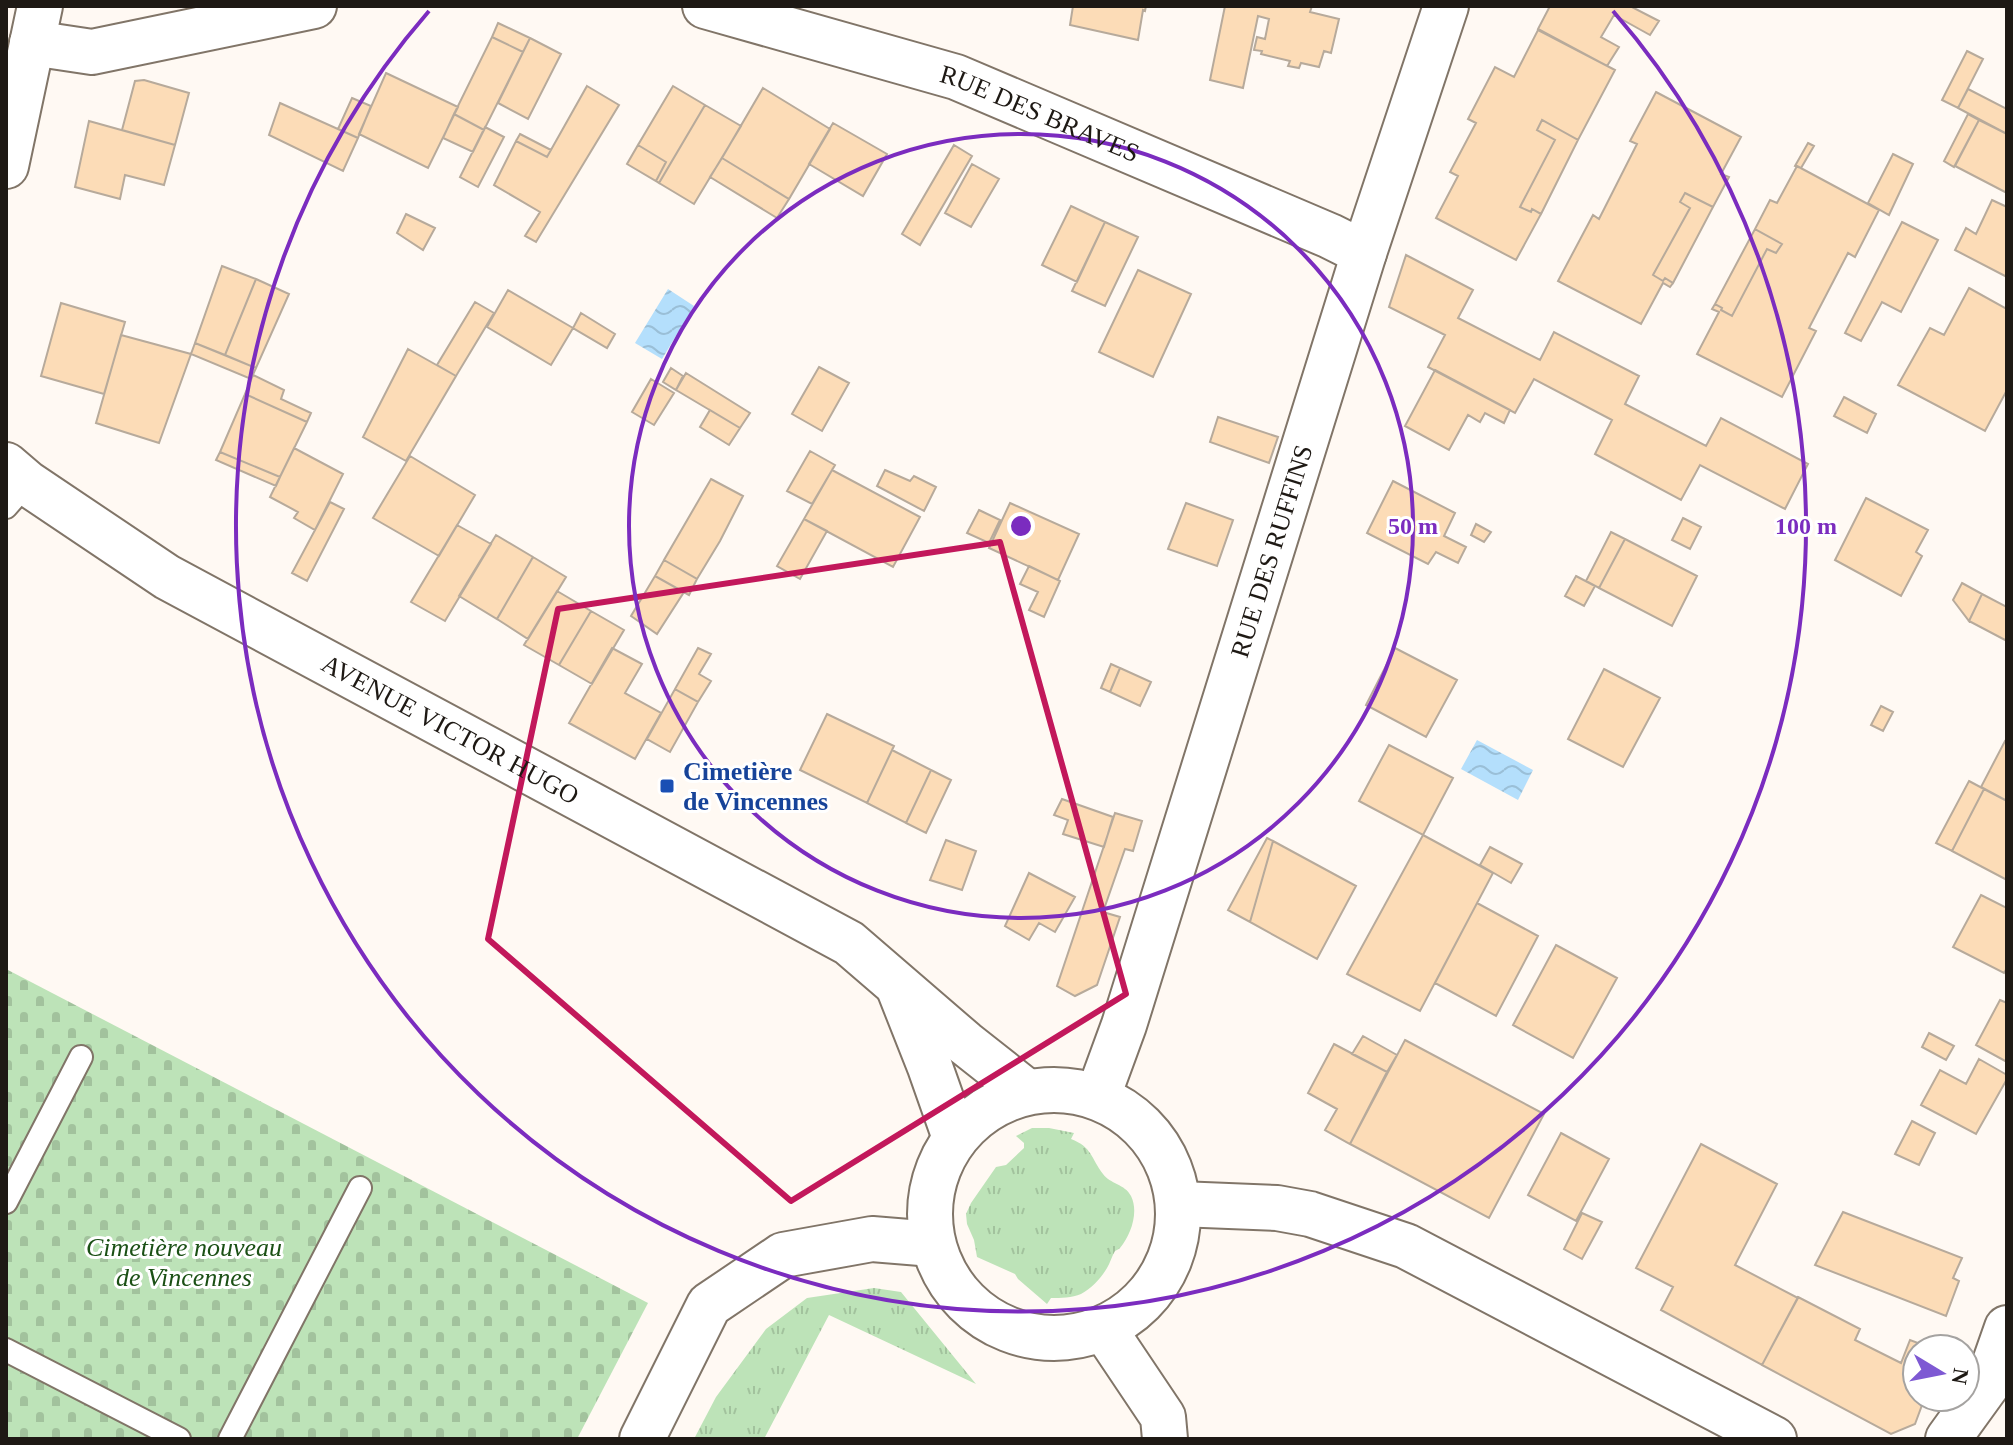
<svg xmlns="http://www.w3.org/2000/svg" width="2013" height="1445" font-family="'Times New Roman',serif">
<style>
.grass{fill:url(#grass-tufts)}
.cemetery{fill:url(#cemetery-stones)}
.water{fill:url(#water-waves)}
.building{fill:#fcdcb7;stroke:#b7aa9b;stroke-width:2}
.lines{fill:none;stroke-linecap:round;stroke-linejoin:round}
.service-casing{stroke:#817568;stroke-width:26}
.minor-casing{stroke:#817568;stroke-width:48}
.tertiary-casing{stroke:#817568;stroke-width:48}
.motorway-casing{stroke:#817568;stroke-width:48}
.service{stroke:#fff;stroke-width:22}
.minor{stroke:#fff;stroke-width:44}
.tertiary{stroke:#fff;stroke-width:44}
.motorway{stroke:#fff;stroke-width:44}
.marked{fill:none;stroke:#c2185b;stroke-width:6;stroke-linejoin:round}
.ring{fill:none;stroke:#7b2cbf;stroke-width:4}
.transit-dot{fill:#1a4fb4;stroke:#fff;stroke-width:3}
.labels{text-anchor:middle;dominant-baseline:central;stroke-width:6;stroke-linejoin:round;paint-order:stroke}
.street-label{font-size:26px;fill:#1e1914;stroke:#fff}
.transit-label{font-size:26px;font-weight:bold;fill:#164399;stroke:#fff;text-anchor:start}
.park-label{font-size:26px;font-style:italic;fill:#1b5015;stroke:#fff}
.centre{fill:#7b2cbf;stroke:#fff;stroke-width:4}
.ring-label{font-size:24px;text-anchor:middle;font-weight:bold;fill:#7b2cbf;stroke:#fff;stroke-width:6;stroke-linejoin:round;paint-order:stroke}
</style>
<defs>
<pattern id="grass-tufts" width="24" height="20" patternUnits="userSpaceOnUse" patternTransform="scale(2)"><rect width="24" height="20" fill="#bde3b8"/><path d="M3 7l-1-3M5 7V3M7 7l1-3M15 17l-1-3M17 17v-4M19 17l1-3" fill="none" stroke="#a2c29d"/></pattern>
<pattern id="cemetery-stones" width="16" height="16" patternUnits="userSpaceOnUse" patternTransform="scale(2)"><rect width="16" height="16" fill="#bde3b8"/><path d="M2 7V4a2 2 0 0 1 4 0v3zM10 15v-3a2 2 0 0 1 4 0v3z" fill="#a2c29d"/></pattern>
<pattern id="water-waves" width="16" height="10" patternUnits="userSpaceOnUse" patternTransform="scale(2)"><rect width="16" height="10" fill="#b4dffc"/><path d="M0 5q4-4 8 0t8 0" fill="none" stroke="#9abfd7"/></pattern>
</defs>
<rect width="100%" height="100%" fill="#fff9f3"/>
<path class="grass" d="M1032,1128H1049L1074,1133L1071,1139C1092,1147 1091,1158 1103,1174C1110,1184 1125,1184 1131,1196C1139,1212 1131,1235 1120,1248C1119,1249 1117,1250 1115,1251C1112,1256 1110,1263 1107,1268C1101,1278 1092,1288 1081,1294C1072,1298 1061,1298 1051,1298L1047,1304L1018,1279L1015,1274L977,1257L974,1240L967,1224L966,1214L971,1203L996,1167L1006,1165L1024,1148V1143L1016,1136Z
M874,1288L901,1292L976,1384L829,1315L764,1439H694L716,1397L766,1329L807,1298Z"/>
<path class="cemetery" d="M6,969L648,1303L577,1439H6Z"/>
<path class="water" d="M668,289L694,306L662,359L635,343Z
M1477,740L1533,770L1518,800L1461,769Z"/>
<path class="building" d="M1073,6H1146L1145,11L1143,10L1138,40L1070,25Z
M1225,6H1312L1310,12L1339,19L1331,53L1324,51L1319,67L1301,63L1299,68L1288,66L1290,61L1261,54L1262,51L1254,50L1257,37L1265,39L1269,19L1258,16L1243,88L1210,80Z
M1550,6H1630L1659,21L1650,35L1614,15L1601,37L1619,47L1607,66L1538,29Z
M498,23L530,38L523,52L492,37Z
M1538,30L1615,70L1578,140L1542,120L1537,130L1555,140L1520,207L1531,212L1532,209L1541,214L1516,260L1436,218L1458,176L1450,172L1476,123L1468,119L1495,67L1514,77Z
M492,37L523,52L484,130L454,114Z
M530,38L561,54L528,119L498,103Z
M1967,51L1983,59L1958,108L1942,100Z
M386,73L458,107L428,168L359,134Z
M144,80L189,93L175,145L122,130L135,81Z
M587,86L619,105L536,242L525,236L540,212L494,185L516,141L547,157Z
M673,86L705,105L659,183L656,181L666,162L638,145Z
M763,88L830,129L789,199L722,158Z
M1968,89L2007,109V134L1958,108Z
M1656,92L1741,137L1721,174L1729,177L1713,207L1685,193L1680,202L1690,208L1653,275L1663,281L1665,278L1673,283L1670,287L1663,283L1641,324L1558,281L1593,215L1599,219L1637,144L1630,141Z
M352,98L371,106L358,138L338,129Z
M280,103L358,138L343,171L269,135Z
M705,105L741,126L694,204L659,183Z
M454,114L484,130L473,152L443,138Z
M1968,114L1979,120L1954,167L1944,161Z
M1542,120L1578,140L1541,214L1532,209L1531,212L1520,207L1555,140L1537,130Z
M1979,120L2007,134V193L1955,166Z
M89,121L175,145L164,185L125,175L120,199L75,187Z
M833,123L887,154L863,196L809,164Z
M485,127L504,137L478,187L460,177Z
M520,134L551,150L547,157L516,141Z
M1808,143L1814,146L1801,168L1795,166Z
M638,145L666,162L656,181L627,164Z
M954,145L972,156L920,245L902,234Z
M1893,154L1913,164L1889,215L1868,203Z
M722,158L789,199L777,218L710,177Z
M972,164L999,179L971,227L945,213Z
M1797,166L1879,210L1855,257L1848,253L1809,328L1816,331L1782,397L1697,354L1719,312L1712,309L1715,304L1722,308L1721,310L1732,316L1767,249L1776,253L1782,244L1755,229L1770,200L1777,203Z
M1685,193L1713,207L1673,283L1665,278L1663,281L1653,275L1690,208L1680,202Z
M1992,200L2007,207V277L1955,250L1966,228L1976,234Z
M1071,206L1105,222L1077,282L1042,265Z
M406,214L435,228L423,250L397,233Z
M1105,222L1138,237L1105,306L1072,291Z
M1902,222L1938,240L1901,312L1882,302L1861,341L1845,333Z
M1755,229L1782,244L1776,253L1767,249L1732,316L1721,310L1722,308L1715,304Z
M1406,255L1473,290L1458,318L1540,360L1554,332L1639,376L1625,404L1706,446L1721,418L1808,464L1785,509L1700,465L1681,500L1595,454L1612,420L1534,379L1515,413L1428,367L1445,335L1389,307Z
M222,266L256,279L225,355L195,343Z
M1138,270L1191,294L1153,377L1099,352Z
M256,279L289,294L256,368L225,355Z
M1969,288L2007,309V390L1985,431L1898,385L1930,328L1944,335Z
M508,290L573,328L551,365L487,327Z
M475,302L494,313L456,376L437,365Z
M61,303L125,322L104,394L41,376Z
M581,313L615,334L607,348L573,328Z
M121,335L191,354L159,443L96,423Z
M195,343L256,368L251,379L191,354Z
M408,349L456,376L406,461L363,437Z
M819,367L849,383L822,431L792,414Z
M671,368L683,376L676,390L663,382Z
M1435,370L1510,410L1504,423L1485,413L1480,422L1468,415L1449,450L1405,426Z
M686,373L750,413L740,428L676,390Z
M253,375L284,390L281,399L311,413L307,422L245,394Z
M651,379L674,393L654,425L632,412Z
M245,394L307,422L280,477L220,452Z
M1844,397L1876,414L1867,433L1834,416Z
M710,410L740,428L729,445L700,427Z
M1218,417L1278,437L1269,463L1210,442Z
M294,448L343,474L315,530L294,518L298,512L270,497Z
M810,451L835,465L812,504L787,491Z
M220,452L280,477L276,486L216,460Z
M410,456L475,495L439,556L373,518Z
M832,470L920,517L893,567L804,519Z
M885,470L910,481L914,476L936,487L924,511L877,486Z
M711,479L743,496L720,541L697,579L664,560Z
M1393,481L1455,513L1444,536L1466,547L1458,563L1436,552L1428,564L1367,533Z
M1866,498L1928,530L1916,552L1922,556L1901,596L1835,560Z
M330,502L344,509L307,581L292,573Z
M1010,503L1079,534L1058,580L989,548Z
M1186,503L1233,520L1217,566L1168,549Z
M979,510L1000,520L989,543L967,533Z
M1683,518L1701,527L1690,549L1672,540Z
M804,519L827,531L800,579L777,566Z
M1476,524L1491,532L1484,542L1471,535Z
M457,525L491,544L445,621L411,602Z
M1611,532L1625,539L1599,588L1586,581Z
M496,535L533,557L497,619L459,596Z
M1625,539L1697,576L1672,626L1599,588Z
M533,557L566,577L528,639L497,619Z
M664,560L697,579L689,595L655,576Z
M1029,566L1060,581L1044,617L1029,610L1038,592L1020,584Z
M655,576L684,592L657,634L631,616Z
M1576,576L1595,586L1584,606L1565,596Z
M1962,583L1982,594L1969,621L1953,600Z
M557,591L591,611L559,665L524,645Z
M1982,594L2007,607V641L1969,621Z
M591,611L624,630L592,684L559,665Z
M612,648L642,664L625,693L661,713L635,759L569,723Z
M698,648L711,654L699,674L711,681L698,702L675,689Z
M1395,648L1457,680L1426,737L1366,705Z
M1111,664L1120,668L1110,692L1101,688Z
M1120,668L1151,682L1140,706L1110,692Z
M1604,669L1660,698L1623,767L1568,739Z
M675,689L698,702L670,752L647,739Z
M1881,706L1893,712L1883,731L1871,725Z
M827,714L894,746L867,803L800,770Z
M2005,741L2007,742V801L1981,787Z
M1389,745L1453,778L1423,835L1359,801Z
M892,750L931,770L906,823L867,803Z
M931,770L951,780L926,833L906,823Z
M1969,781L1984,789L1952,851L1936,843Z
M1984,789L2007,801V880L1952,851Z
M1062,799L1113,817L1104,847L1063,834L1068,820L1054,815Z
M1115,813L1142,821L1133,851L1125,849L1103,912L1120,917L1097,985L1075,996L1057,986Z
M1423,835L1493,873L1420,1011L1347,974Z
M1267,838L1273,841L1250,922L1228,910Z
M946,840L976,851L962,890L930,880Z
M1273,841L1356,886L1317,959L1250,922Z
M1490,847L1522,864L1511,883L1480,865Z
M1029,873L1075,897L1055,932L1039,923L1029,940L1005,926Z
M1981,895L2007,908V968L2004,973L1953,947Z
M1477,903L1538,936L1496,1016L1435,983Z
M1556,945L1617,978L1573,1058L1513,1025Z
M2000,1000L2007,1003V1062L1976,1045Z
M1929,1033L1954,1046L1946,1060L1922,1047Z
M1363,1036L1397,1055L1387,1072L1352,1054Z
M1405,1040L1544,1114L1489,1218L1350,1144Z
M1334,1044L1387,1072L1350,1144L1325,1130L1337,1109L1308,1093Z
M1979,1059L2007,1075V1079L1976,1134L1921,1105L1940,1070L1966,1084Z
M1912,1121L1935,1133L1919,1165L1895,1154Z
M1561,1133L1609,1159L1576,1221L1528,1195Z
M1701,1144L1777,1184L1735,1265L1798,1298L1762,1365L1661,1310L1673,1287L1636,1268Z
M1843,1212L1962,1258L1953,1278L1959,1281L1946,1316L1815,1265Z
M1582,1213L1602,1222L1582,1259L1564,1249Z
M1798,1297L1860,1329L1855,1340L1901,1363L1910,1340L1934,1349H1917V1397H1925L1915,1424L1891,1434L1762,1365Z"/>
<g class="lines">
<g class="service-casing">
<path id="service" d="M6,507L27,483
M6,1202L81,1057
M6,1350L179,1439
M230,1439L360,1188"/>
</g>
<g class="minor-casing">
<g id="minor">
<path id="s1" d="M705,6L956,77L1330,236L1364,253"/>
<path d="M32,43L92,52L314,6"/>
<path d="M6,166L40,6"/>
<path id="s2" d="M1098,1096L1124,1025L1364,253L1446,6"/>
<path d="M1948,1439L1987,1385L2007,1328"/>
</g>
</g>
<g class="tertiary-casing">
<g id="tertiary">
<path id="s3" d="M6,465L27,483L167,577L849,943L965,1043L1027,1092"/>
<path d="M900,991L930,1067L955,1138"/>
<circle cx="1054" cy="1214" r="124"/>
<path d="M1179,1204L1277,1208L1310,1214L1406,1246L1774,1439"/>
<path d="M1104,1329L1163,1417L1165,1439"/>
</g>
</g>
<g class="motorway-casing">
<path id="motorway" d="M642,1439L709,1305L783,1255L872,1239L933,1244"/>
</g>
<use href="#service" class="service"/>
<use href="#minor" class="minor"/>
<use href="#tertiary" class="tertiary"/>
<use href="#motorway" class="motorway"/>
</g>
<path class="marked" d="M1000,542L1126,994L791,1201L488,939L558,609Z"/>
<g class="ring">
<circle cx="1021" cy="526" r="392"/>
<path d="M1613 11A785 785 0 1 1 429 11"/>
</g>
<rect class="transit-dot" x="659" y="778" width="16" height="16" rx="4"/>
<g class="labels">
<g class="street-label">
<text stroke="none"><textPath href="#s1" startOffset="352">RUE DES BRAVES</textPath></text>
<text stroke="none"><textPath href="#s2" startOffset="572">RUE DES RUFFINS</textPath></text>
<text stroke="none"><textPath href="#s3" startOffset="518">AVENUE VICTOR HUGO</textPath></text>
</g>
<g class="transit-label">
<text x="683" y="771">Cimetière<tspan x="683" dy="30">de Vincennes</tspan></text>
</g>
<g class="park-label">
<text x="184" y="1247">Cimetière nouveau<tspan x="184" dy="30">de Vincennes</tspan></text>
</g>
</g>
<circle cx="1021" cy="526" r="12" class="centre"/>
<g class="ring-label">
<text x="1413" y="534">50 m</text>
<text x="1806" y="534">100 m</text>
</g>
<rect width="2013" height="1445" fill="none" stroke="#1e1914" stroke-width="16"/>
<g transform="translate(1941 1373) rotate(100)"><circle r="38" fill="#ffffff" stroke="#a5a3a1" stroke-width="2"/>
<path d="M0-6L14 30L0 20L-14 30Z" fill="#7e59d3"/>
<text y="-12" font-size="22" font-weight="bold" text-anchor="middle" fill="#1e1914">N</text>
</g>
</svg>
